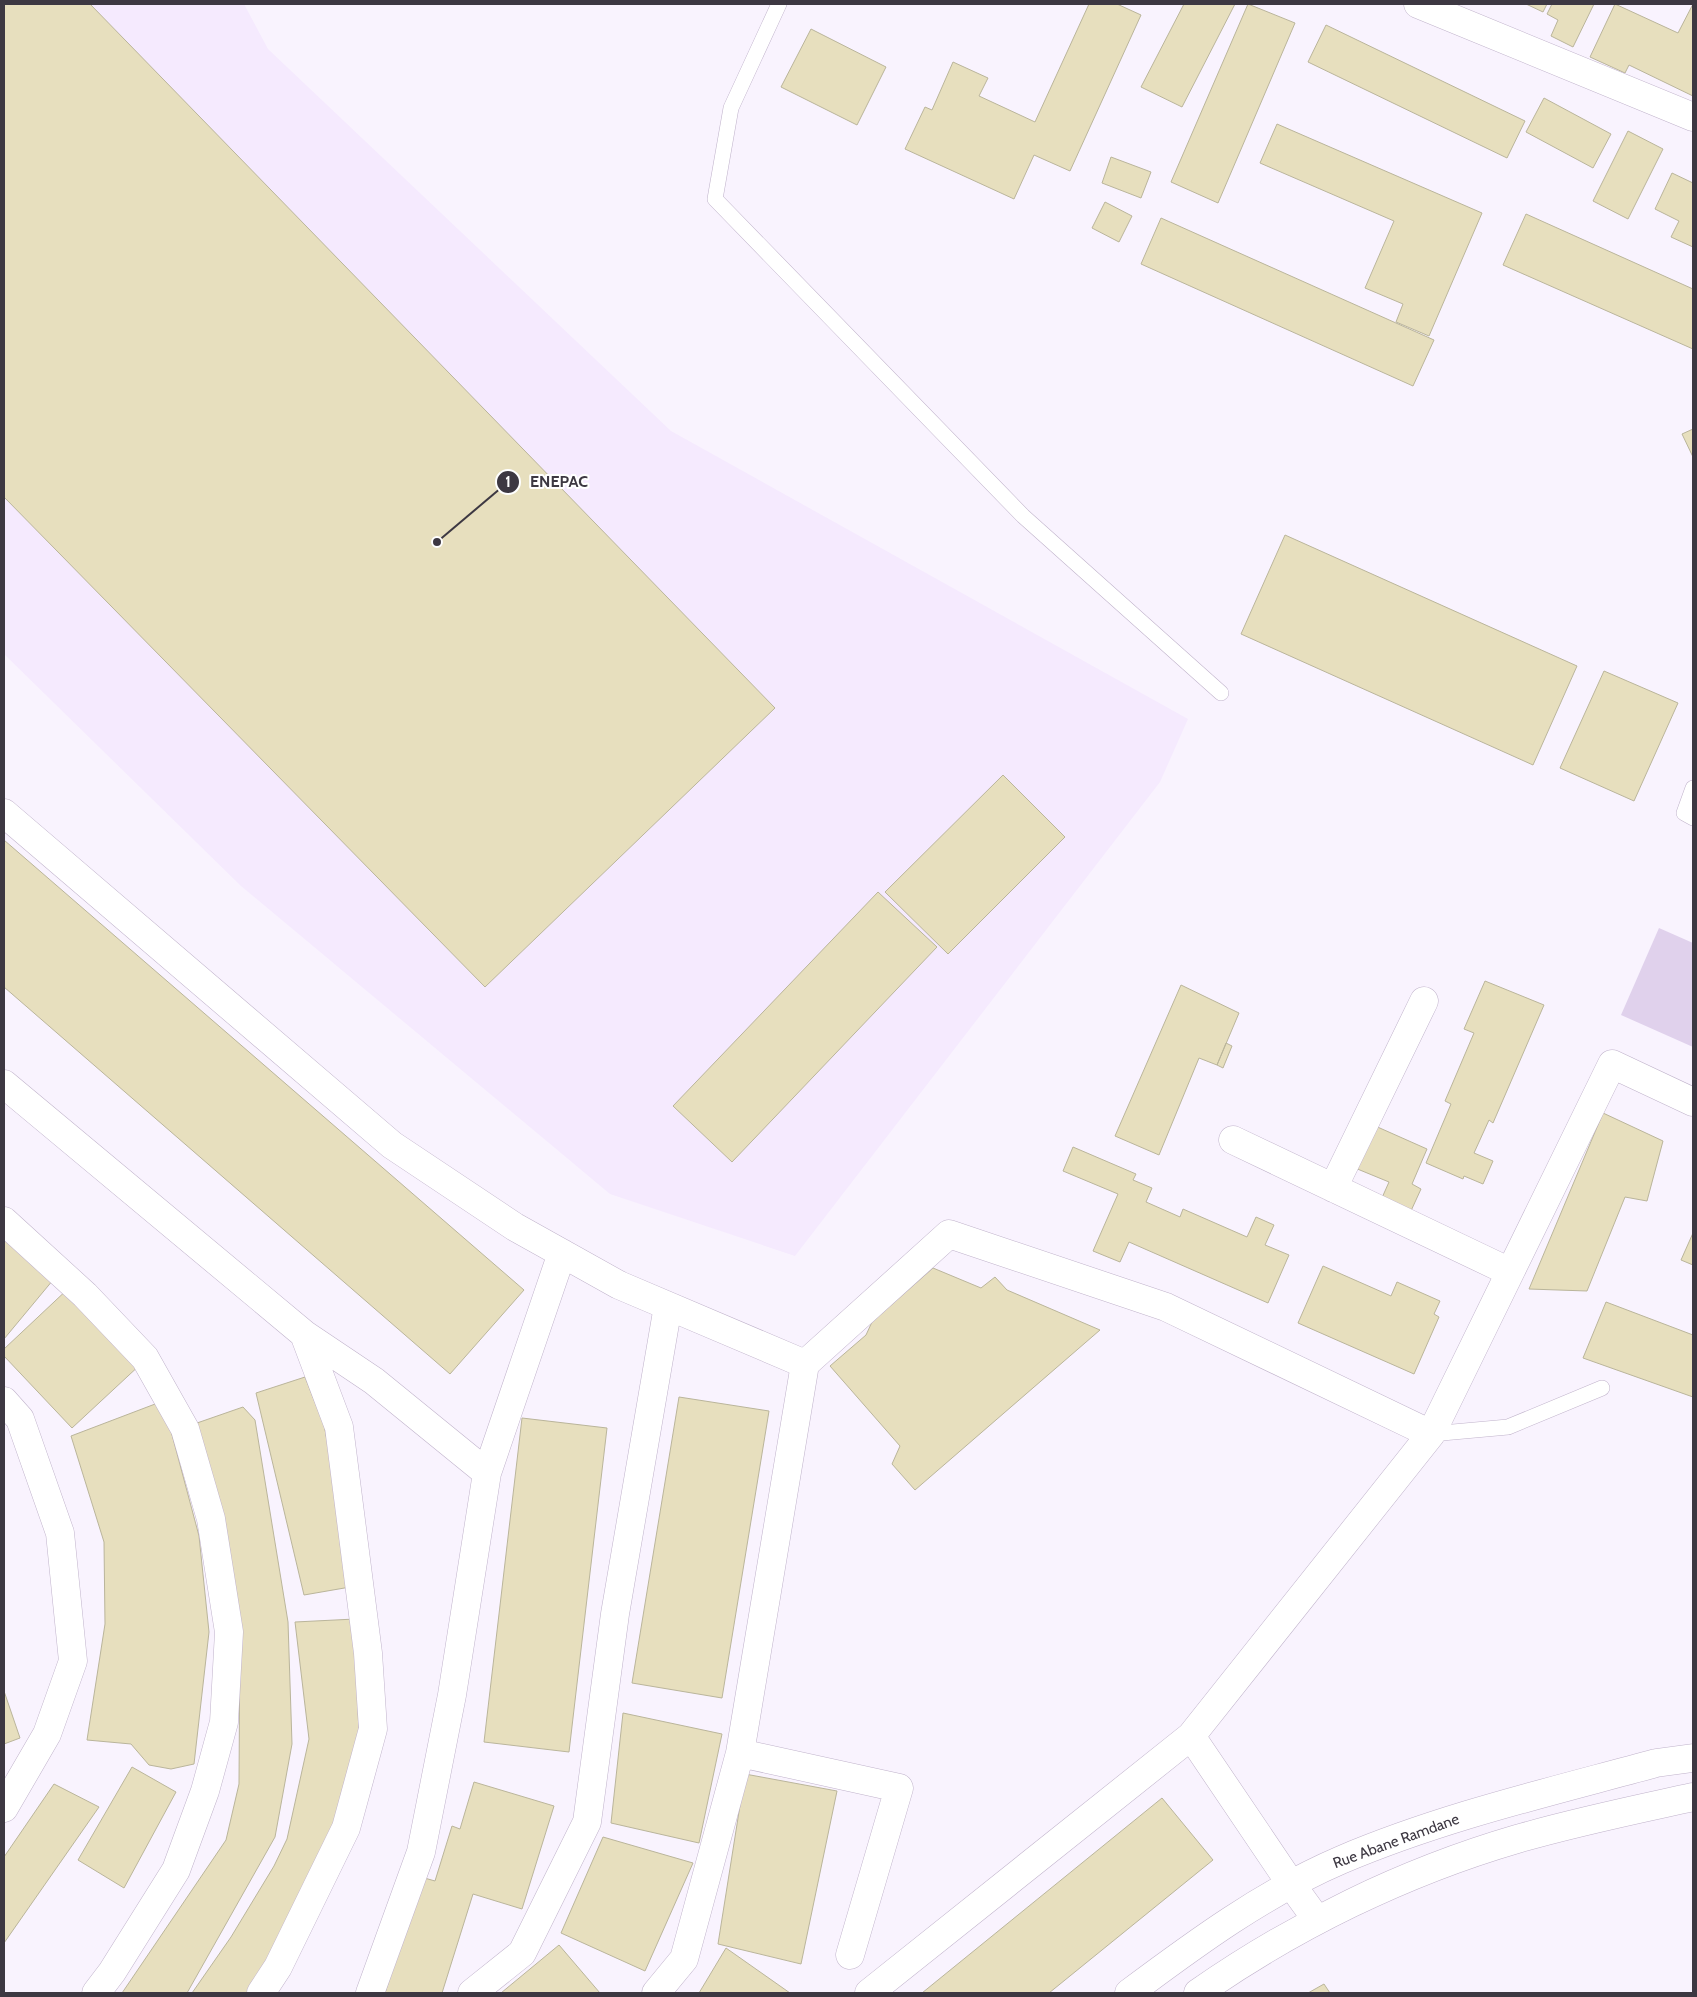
<svg xmlns="http://www.w3.org/2000/svg" width="1697" height="1997" font-family="Cabin,sans-serif">
<style>
.built{fill:#f5eafe}
.green{fill:#e0d1ec}
.building{fill:#e7dfbe;stroke:#bab59b}
.lines{fill:none;stroke-linecap:round;stroke-linejoin:round}
.service-casing{stroke:#c0b3cb;stroke-width:16}
.minor-casing{stroke:#c0b3cb;stroke-width:29}
.tertiary-casing{stroke:#c0b3cb;stroke-width:29}
.service{stroke:#fff;stroke-width:15}
.minor{stroke:#fff;stroke-width:28}
.tertiary{stroke:#fff;stroke-width:28}
.labels{text-anchor:middle;dominant-baseline:central;stroke-width:4;stroke-linejoin:round;paint-order:stroke}
.street-label{font-size:15px;fill:#3d3842;stroke:#fff}
.leader{fill:none;stroke:#3d3842;stroke-width:2}
.callout-dot{fill:#3d3842;stroke:#fff;stroke-width:2}
.mark-label{font-size:15px;text-anchor:middle;font-weight:bold;fill:#fff}
.callout-label{font-size:16px;text-anchor:middle;font-weight:bold;fill:#3d3842;stroke:#fff;stroke-width:4;stroke-linejoin:round;paint-order:stroke}
</style>
<rect width="100%" height="100%" fill="#f9f3fe"/>
<path class="built" d="M4,4H244L268,49L671,431L1188,719L1160,782L795,1256L610,1194L241,886L4,654Z"/>
<path class="green" d="M1659,928L1693,943V1047L1621,1015Z"/>
<path class="building" d="M4,4H90L775,708L485,987L4,497Z
M1089,4H1117L1141,15L1070,171L1034,155L1014,199L905,149L925,107L932,110L953,62L988,78L979,96L1035,122Z
M1184,4H1235L1182,107L1141,87Z
M1248,4L1295,23L1218,203L1171,182Z
M1526,4H1547L1543,12Z
M1552,4H1594L1573,47L1551,36L1558,20L1547,14Z
M1615,4L1678,33L1693,4V96L1629,65L1625,73L1590,57Z
M1326,25L1525,121L1507,158L1308,62Z
M811,29L886,67L857,125L781,87Z
M1544,98L1611,134L1593,168L1526,132Z
M1277,124L1482,213L1429,336L1396,322L1403,304L1365,288L1394,221L1260,163Z
M1628,131L1663,149L1628,219L1593,201Z
M1111,157L1151,172L1141,198L1102,183Z
M1672,173L1693,183V247L1671,237L1679,221L1655,209Z
M1105,202L1132,216L1119,242L1092,228Z
M1526,214L1693,289V349L1503,265Z
M1161,218L1434,340L1413,386L1141,264Z
M1693,429V457L1682,434Z
M1285,535L1577,666L1533,765L1241,634Z
M1604,671L1678,703L1634,801L1560,768Z
M1003,775L1065,837L948,954L885,892Z
M4,840L524,1290L450,1374L4,987Z
M878,892L937,947L732,1162L673,1106Z
M1485,981L1544,1005L1493,1123L1489,1120L1474,1153L1493,1161L1483,1184L1464,1176L1463,1179L1426,1163L1451,1104L1445,1101L1474,1033L1464,1029Z
M1181,985L1239,1013L1217,1065L1199,1058L1159,1155L1115,1136Z
M1226,1043L1232,1046L1223,1068L1217,1065Z
M1603,1113L1663,1141L1647,1201L1625,1197L1587,1291L1529,1289Z
M1373,1125L1427,1149L1412,1184L1421,1189L1410,1213L1381,1200L1389,1182L1355,1168Z
M1073,1147L1136,1174L1133,1180L1152,1188L1146,1202L1180,1217L1183,1209L1247,1237L1256,1217L1274,1225L1265,1245L1289,1255L1268,1303L1129,1242L1120,1262L1093,1251L1118,1194L1063,1171Z
M4,1230L58,1274L4,1339Z
M1693,1233V1265L1681,1260Z
M1323,1266L1391,1296L1397,1282L1440,1301L1434,1314L1439,1317L1414,1374L1298,1323Z
M933,1268L981,1288L995,1277L1007,1290L1100,1330L915,1490L892,1464L900,1446L830,1366L866,1335L872,1322Z
M71,1286L142,1363L72,1428L4,1356V1349Z
M1606,1302L1693,1335V1397L1583,1358Z
M305,1377L324,1425L356,1586L304,1595L256,1393Z
M679,1397L769,1411L722,1698L632,1683Z
M163,1401L199,1536L209,1632L194,1764L171,1769L149,1765L131,1744L87,1740L105,1624L104,1542L71,1436Z
M243,1407L255,1420L288,1622L292,1744L275,1837L187,1993H122L226,1840L239,1784L240,1625L197,1423Z
M522,1418L607,1428L569,1752L484,1742Z
M355,1619L359,1736L324,1858L250,1993H192L231,1937L274,1866L287,1839L309,1739L295,1622Z
M4,1691L20,1738L4,1744Z
M623,1713L722,1734L699,1843L611,1823Z
M132,1767L176,1792L124,1888L78,1860Z
M745,1774L837,1791L801,1964L718,1944Z
M474,1782L554,1806L522,1909L473,1894L442,1993H385L421,1877L435,1881L452,1826L460,1829Z
M54,1784L99,1807L4,1943V1857Z
M1162,1798L1213,1860L1049,1993H922Z
M603,1837L693,1863L645,1971L561,1933Z
M559,1945L600,1993H501Z
M726,1948L790,1993H699Z
M1324,1984L1330,1993H1308Z"/>
<g class="lines">
<g class="service-casing">
<path id="service" d="M779,4L731,108L715,199L1023,516L1221,693
M1693,788L1684,813L1693,818
M1431,1434L1508,1427L1602,1388"/>
</g>
<g class="minor-casing">
<path id="minor" d="M4,813L392,1145L515,1227L619,1285L805,1364L949,1234L1166,1307L1431,1434
M4,1084L304,1334L339,1427L368,1653L373,1729L346,1828L278,1967L261,1993
M1233,1140L1510,1272
M1333,1188L1424,1001
M4,1221L85,1295L145,1358L185,1429L211,1519L229,1632L224,1722L205,1791L176,1870L112,1972L96,1993
M304,1334L374,1381L487,1473L452,1695L421,1852L370,1993
M4,1401L20,1419L60,1533L73,1661L47,1734L4,1808
M487,1473L562,1253
M740,1753L899,1788L850,1955
M1317,1920L1291,1884L1191,1736L1431,1434L1612,1064L1693,1102
M472,1993L522,1953L587,1822L615,1614L668,1306
M656,1993L684,1959L740,1753L805,1364
M869,1993L1191,1736"/>
</g>
<g class="tertiary-casing">
<path id="tertiary" d="M1418,4L1693,117
M1129,1993C1196,1943 1264,1893 1341,1860C1442,1817 1550,1792 1656,1763L1693,1758
M1198,1993C1294,1926 1404,1872 1517,1839C1575,1822 1634,1810 1693,1797"/>
</g>
<use href="#service" class="service"/>
<use href="#minor" class="minor"/>
<use href="#tertiary" class="tertiary"/>
</g>
<g class="labels">
<g class="street-label">
<text transform="translate(1396 1841) rotate(-20)">Rue Abane Ramdane</text>
</g>
</g>
<path class="leader" d="M437 542L508 482"/>
<g class="callout-dot">
<circle cx="437" cy="542" r="5"/>
<circle cx="508" cy="482" r="12"/>
</g>
<g class="mark-label">
<text x="508" y="487">1</text>
</g>
<g class="callout-label">
<text x="559" y="487">ENEPAC</text>
</g>
<rect width="1697" height="1997" fill="none" stroke="#3d3842" stroke-width="10"/>
</svg>
